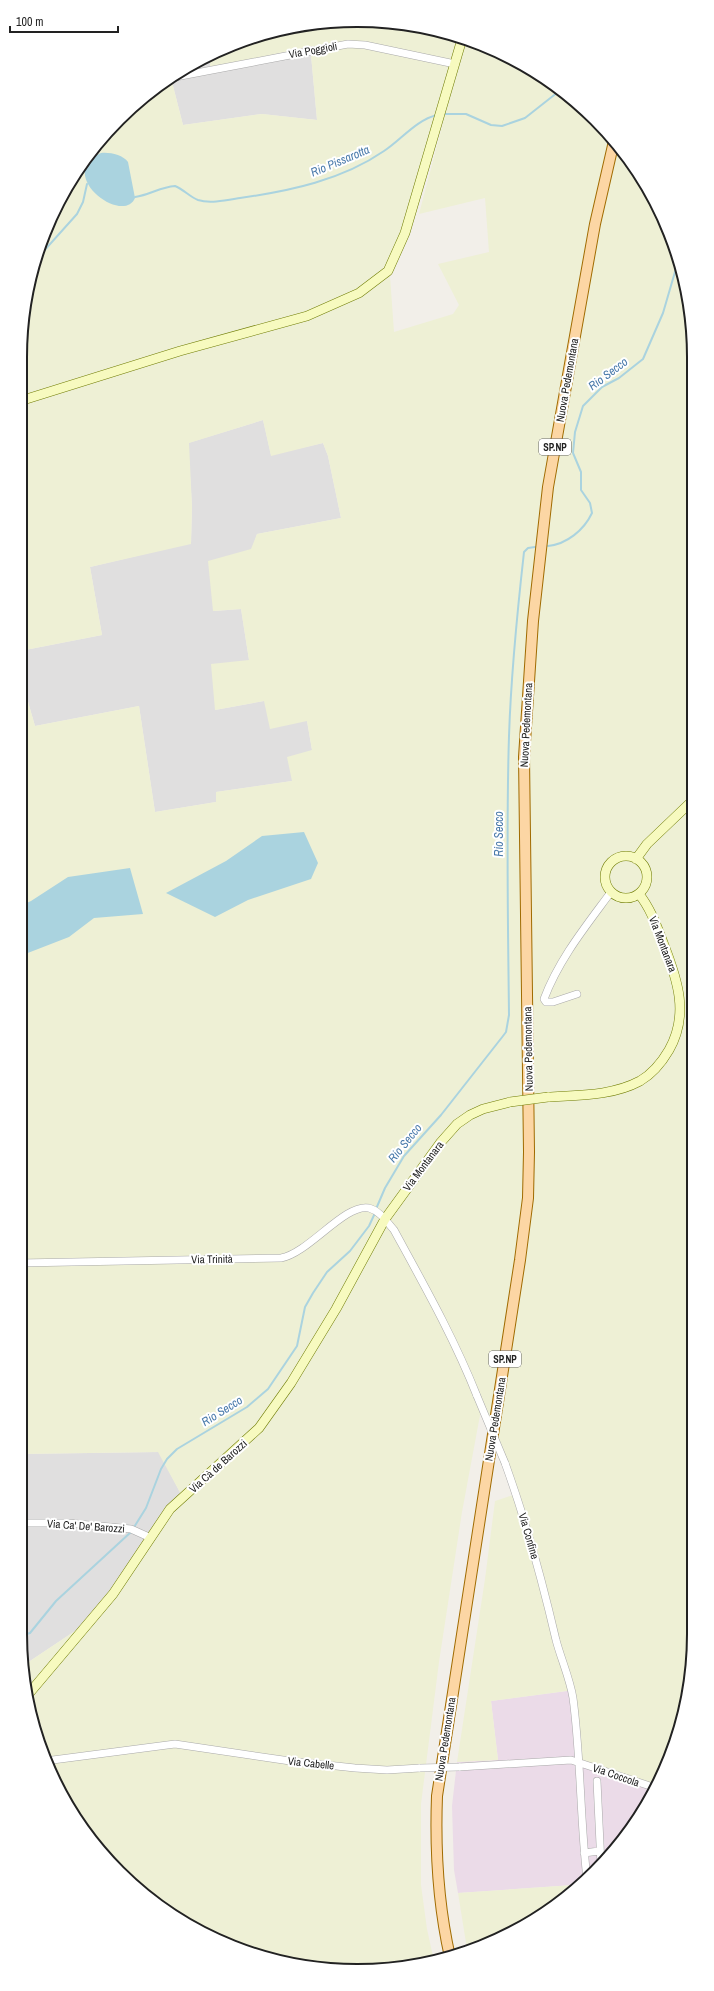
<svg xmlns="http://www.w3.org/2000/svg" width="714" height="1991" font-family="'Archivo Narrow',sans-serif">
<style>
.residential{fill:#e0dfdf}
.industrial{fill:#ebdbe8}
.farmland{fill:#eef0d5;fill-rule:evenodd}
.water{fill:#aad3df}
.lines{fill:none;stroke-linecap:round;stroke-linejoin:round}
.stream{stroke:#aad3df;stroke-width:2}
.street-casing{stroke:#a9a9a9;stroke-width:8}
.secondary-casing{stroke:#707d05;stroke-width:10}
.primary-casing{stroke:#a06b00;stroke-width:12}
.street{stroke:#fff;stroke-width:7}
.secondary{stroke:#f7fabf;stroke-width:9}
.primary{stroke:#fcd6a4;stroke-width:10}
.street-bridge-casing{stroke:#a9a9a9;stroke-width:8;stroke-linecap:butt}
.secondary-bridge-casing{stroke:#707d05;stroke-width:10;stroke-linecap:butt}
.street-bridge{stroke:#fff;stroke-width:7}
.secondary-bridge{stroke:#f7fabf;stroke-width:9}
.labels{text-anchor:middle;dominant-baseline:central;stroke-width:4;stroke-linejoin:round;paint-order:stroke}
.shield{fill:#fff;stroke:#646464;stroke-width:1}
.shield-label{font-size:10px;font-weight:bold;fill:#222}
.street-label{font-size:11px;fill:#222;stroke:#fff}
.water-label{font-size:12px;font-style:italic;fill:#4a7aab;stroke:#fff}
.rim{fill:none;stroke:#222;stroke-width:2}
</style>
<rect width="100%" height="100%" fill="#f2efe9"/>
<path class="residential" d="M312,46L311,55L317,120L262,114L183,125L171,78L188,65L210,55V68Z
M263,420L271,455L323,443L328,456L341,518L257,534L252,549L214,611L241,609L249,660L215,710L264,701L307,721L312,750L292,781L216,792V802L155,812L139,706L35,726L20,674V651L102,635L90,567L191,543L192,507L188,443Z
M159,1452L183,1498L99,1615L30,1661L23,1662L20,1634V1454Z"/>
<path class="industrial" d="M575,1690L653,1786L637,1821L595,1872L575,1889L573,1885L458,1893L454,1870L452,1806L457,1762L498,1760L491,1701Z"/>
<path class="farmland" d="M379,21L444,31L526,65L610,135L659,208L691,313L694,1634L683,1721L653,1786L579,1764L574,1690L491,1701L498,1760L457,1762L485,1579L495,1501L516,1494L481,1410L462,1512L439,1662L421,1804V1885L427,1929L434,1961L379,1970L313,1968L208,1936L152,1901L104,1856L46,1763L26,1700L23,1662L30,1661L99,1615L183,1498L158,1452L20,1454V674L35,726L139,706L155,812L216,802V792L292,781L287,757L312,750L307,721L270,729L264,701L215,710L211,664L249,660L241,609L213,611L208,561L251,549L257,534L341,518L328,456L323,443L271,456L263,420L189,443L192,507L191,544L90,567L102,635L20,651V357L31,270L55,208L90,152L135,104L171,78L183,125L262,114L317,120L311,55L312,46L210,68V55L248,38L313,23ZM438,121L443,123L419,214L485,198L489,252L438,264L459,305L453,314L394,332L390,276Z
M574,1885L575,1889L544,1914L467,1949L458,1893Z"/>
<path class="water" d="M101,153C110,152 123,155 128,162L135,198C123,226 54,174 101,153Z
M304,832L318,863L311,879L248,900L215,917L166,893L226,861L262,836Z
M130,868L143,914L94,918L69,937L20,956V906L31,901L68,877Z"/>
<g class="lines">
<path class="stream" d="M443,114H466L491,125L502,126L525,118L558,92
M135,197C150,195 160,187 175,186C183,189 190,197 198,200C210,204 228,200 240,198C290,191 342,180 384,151C401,140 416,120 437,115
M34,262L77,214L83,202L87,184
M548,546C567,544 584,530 592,513L590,503L581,490V472L573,453L575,432L583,406L602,387L619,378L643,359L663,313L677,265
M376,1209L385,1188L404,1156L441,1115L503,1036L506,1032L509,1015C508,922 506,829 509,736C511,675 517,614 524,552L528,548L535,547
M20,1636L30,1633L56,1601L131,1532L146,1508L161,1469L167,1459L177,1449L247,1407L268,1389L297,1346L305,1307L313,1293L327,1272L350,1251L369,1226L375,1213"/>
<g class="street-casing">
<path id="street" d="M170,78L348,44L365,45L455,64
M577,994L553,1002H546L544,999C559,959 586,926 611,892
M20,1263L281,1258C309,1253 345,1203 369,1208C380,1211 387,1222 394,1230C424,1285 454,1338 477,1396
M505,1463C526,1521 542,1580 556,1640C561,1659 570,1679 573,1698C581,1758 580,1819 587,1879
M20,1523H68L131,1529L151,1538
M45,1761L175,1744L290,1761L355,1768L387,1770L420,1768
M459,1767L571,1760L653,1787
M597,1781L601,1865
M584,1853L599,1851"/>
</g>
<g class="secondary-casing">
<path id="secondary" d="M20,401L180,351L307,316L359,293L388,271L405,233L462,39
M605 877a21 21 0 1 1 42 0a21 21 0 1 1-42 0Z
M636,859L647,844L692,801
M548,1097C579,1095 612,1096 640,1081C652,1074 662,1062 669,1050C689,1015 678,981 664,945C657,927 651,909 639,894
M26,1697L113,1594L170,1509L259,1428L291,1383L336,1309L385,1219L441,1142L457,1124L470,1115L483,1109L510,1102"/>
</g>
<g class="primary-casing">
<path id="primary" d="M450,1957C438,1904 435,1850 437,1796L520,1260L528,1198L529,1152L524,757L533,621L548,487L595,224L614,141"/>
</g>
<use href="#street" class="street"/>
<use href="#secondary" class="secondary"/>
<use href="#primary" class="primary"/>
<g class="street-bridge-casing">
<path id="street-bridge" d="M477,1396L505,1463
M420,1768L459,1767"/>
</g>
<g class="secondary-bridge-casing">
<path id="secondary-bridge" d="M510,1102L548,1097"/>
</g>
<use href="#street-bridge" class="street-bridge"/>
<use href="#secondary-bridge" class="secondary-bridge"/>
</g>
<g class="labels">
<g class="shield">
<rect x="539" y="439" width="32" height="16" rx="3"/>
<rect x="489" y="1351" width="32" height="16" rx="3"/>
</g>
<g class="shield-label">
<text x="555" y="447">SP.NP</text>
<text x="505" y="1359">SP.NP</text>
</g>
<g class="street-label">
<text transform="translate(313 50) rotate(-10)">Via Poggioli</text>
<text transform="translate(567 380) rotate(-80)">Nuova Pedemontana</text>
<text transform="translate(526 725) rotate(-87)">Nuova Pedemontana</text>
<text transform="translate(663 944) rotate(69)">Via Montanara</text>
<text transform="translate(528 1049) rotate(-91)">Nuova Pedemontana</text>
<text transform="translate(423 1166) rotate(-53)">Via Montanara</text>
<text transform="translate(212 1259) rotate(-1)">Via Trinità</text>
<text transform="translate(495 1419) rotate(-81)">Nuova Pedemontana</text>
<text transform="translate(218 1466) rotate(-42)">Via Cà de Barozzi</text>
<text transform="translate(86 1526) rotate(4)">Via Ca' De' Barozzi</text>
<text transform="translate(529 1536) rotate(74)">Via Confine</text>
<text transform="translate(445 1739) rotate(-81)">Nuova Pedemontana</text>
<text transform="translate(311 1763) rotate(6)">Via Cabelle</text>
<text transform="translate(616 1775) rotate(19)">Via Coccola</text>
</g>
<g class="water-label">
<text transform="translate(340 161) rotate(-23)">Rio Pissarotta</text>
<text transform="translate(608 374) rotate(-37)">Rio Secco</text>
<text transform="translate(499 834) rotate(-90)">Rio Secco</text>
<text transform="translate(405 1143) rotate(-51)">Rio Secco</text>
<text transform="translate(222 1411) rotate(-32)">Rio Secco</text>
</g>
</g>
<path d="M0 0H714V1991H0ZM357 27H357A330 330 0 0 1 687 357V1634A330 330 0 0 1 357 1964H357A330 330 0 0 1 27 1634V357A330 330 0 0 1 357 27Z" fill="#fff" fill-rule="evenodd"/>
<path class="rim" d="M357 27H357A330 330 0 0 1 687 357V1634A330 330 0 0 1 357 1964H357A330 330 0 0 1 27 1634V357A330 330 0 0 1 357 27Z"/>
<path d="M10 26v6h108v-6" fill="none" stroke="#222222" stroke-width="2"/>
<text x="16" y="26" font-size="12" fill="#222222" stroke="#ffffff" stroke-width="3" paint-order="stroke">100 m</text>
</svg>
